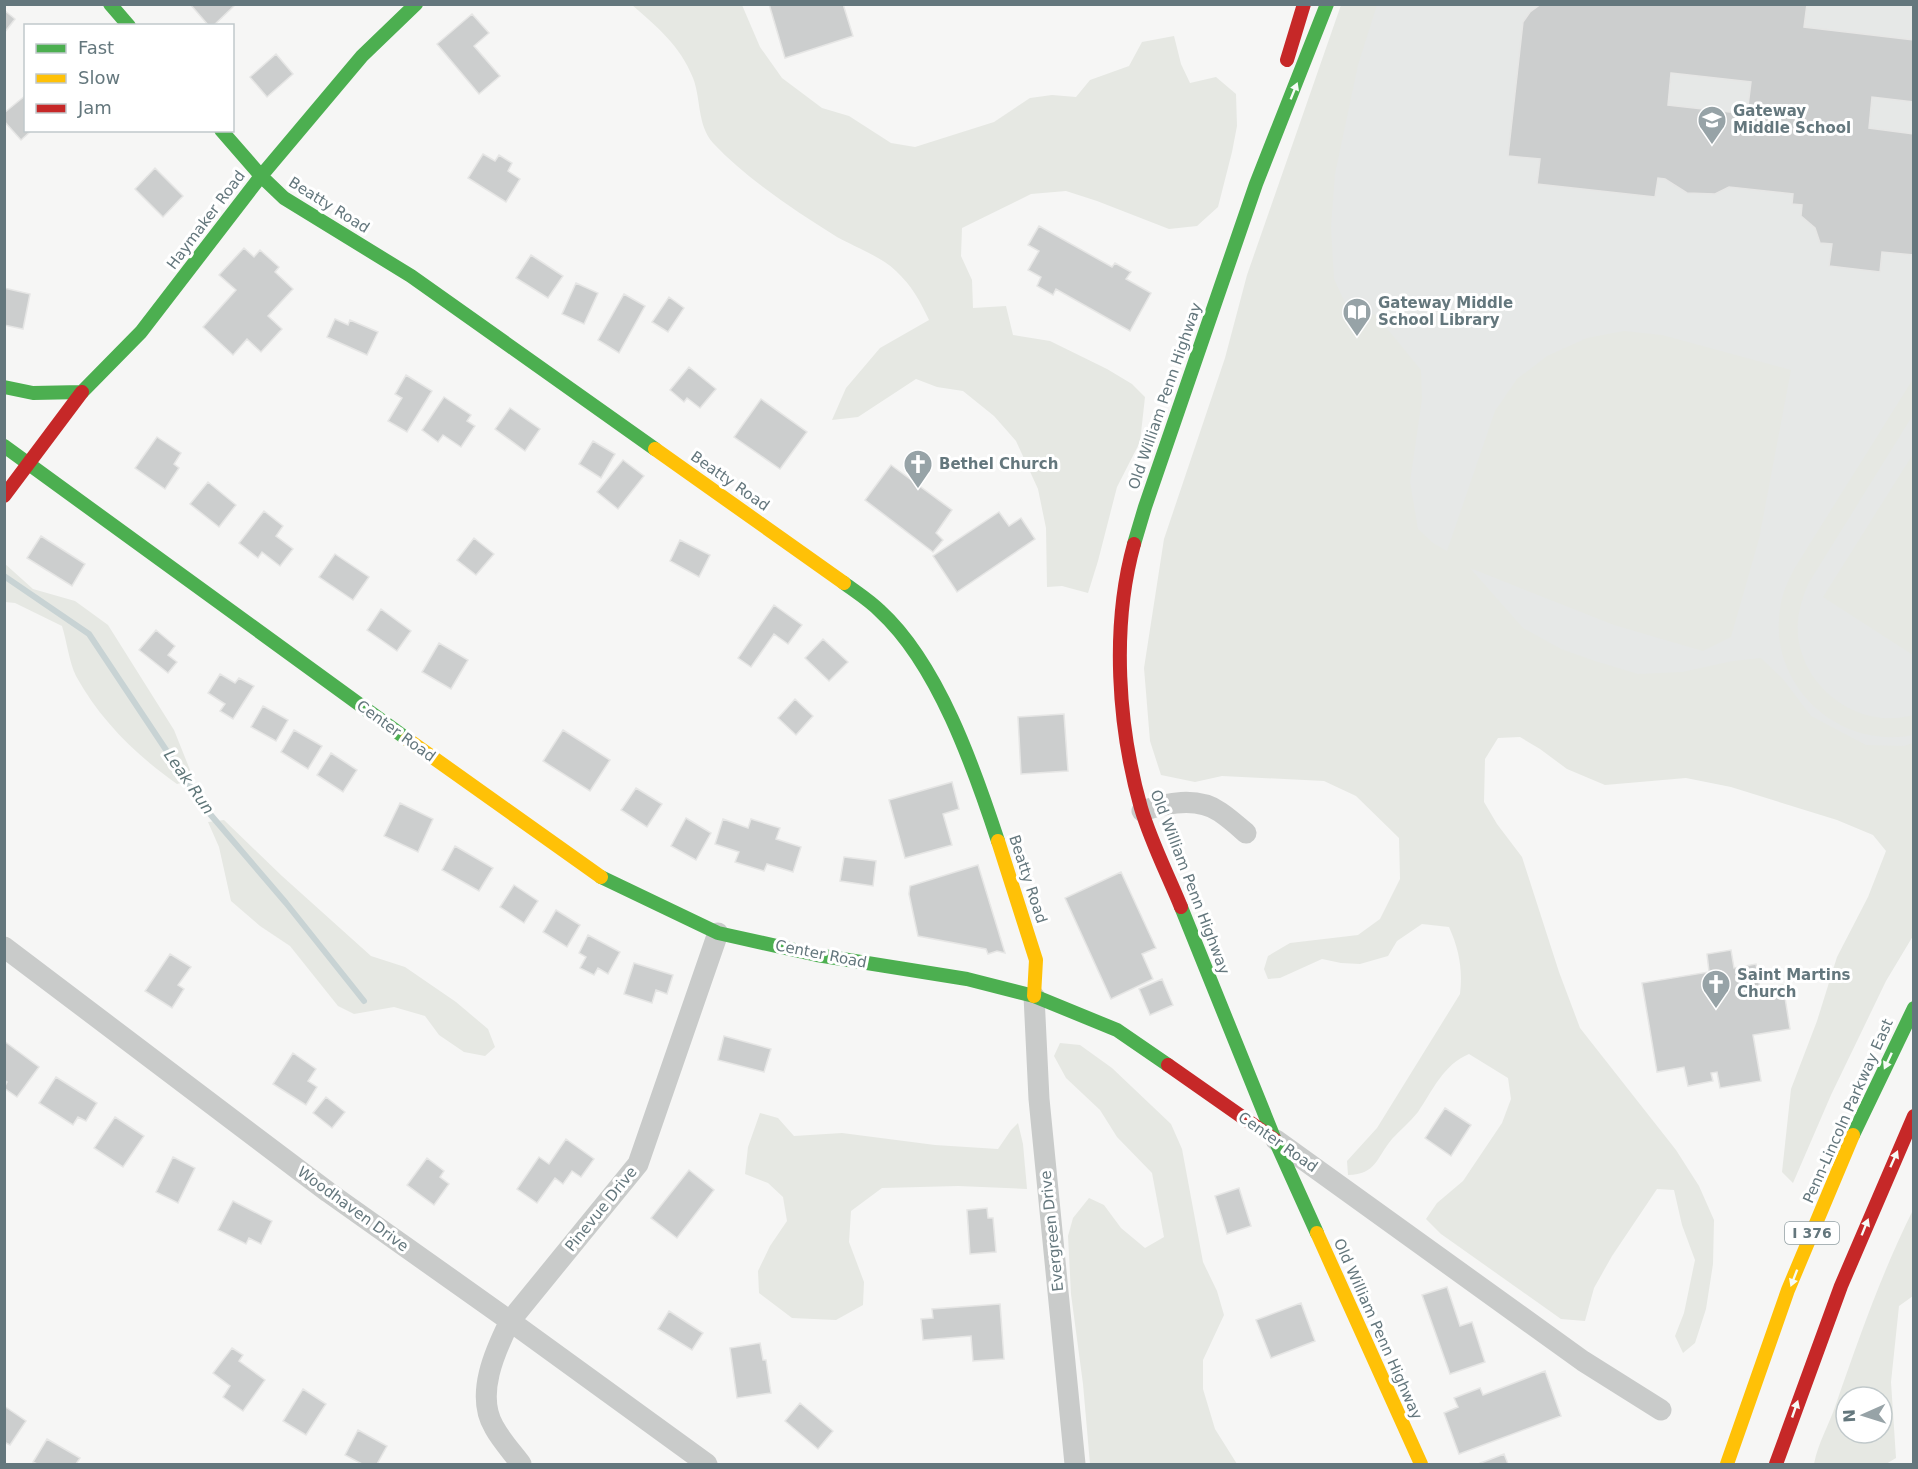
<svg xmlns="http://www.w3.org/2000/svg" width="1918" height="1469" font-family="'DejaVu Sans',sans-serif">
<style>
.built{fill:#e6e8e7}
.green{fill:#e6e8e3;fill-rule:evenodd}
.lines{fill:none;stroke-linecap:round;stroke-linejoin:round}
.stream{stroke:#c8d3d4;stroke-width:6}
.building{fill:#cccece;stroke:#e6e6e5;stroke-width:1.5;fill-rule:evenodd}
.street{stroke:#c9cbca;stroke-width:21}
.fast{stroke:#4caf50;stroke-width:14}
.slow{stroke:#ffc107;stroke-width:14}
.jam{stroke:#c62828;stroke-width:14}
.oneway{fill:#f6fbf6}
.labels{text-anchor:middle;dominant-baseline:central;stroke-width:6;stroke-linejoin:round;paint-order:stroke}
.shield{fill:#fff;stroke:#92a0a4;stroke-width:1.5}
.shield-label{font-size:14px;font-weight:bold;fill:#64777d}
.poi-label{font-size:15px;font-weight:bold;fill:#64777d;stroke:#fff;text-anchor:start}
.street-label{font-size:15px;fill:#64777d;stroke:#fff}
.water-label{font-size:16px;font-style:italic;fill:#5f7678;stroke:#fff}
</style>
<rect width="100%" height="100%" fill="#f6f6f5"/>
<path class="built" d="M1348,5H1913V754L1910,756L1523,668L1383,491L1303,281Z"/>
<path class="green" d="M632,5H742L760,47L782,78L822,108L849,116L891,143L915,147L994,122L1030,98L1052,95L1076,97L1090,80L1129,66L1142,42L1174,36L1181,64L1190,83L1216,77L1236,94L1237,126L1232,152L1218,207L1197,226L1169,229L1097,201L1066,191L1031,194L962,228L961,256L972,280L973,308L1006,306L1013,335L1050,341L1107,369L1132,384L1145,397L1140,442L1117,487L1098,561L1088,593L1062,586L1047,587L1046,528L1038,489L1016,441L994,416L963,391L937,387L916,379L858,417L832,420L846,388L880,348L929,320C920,301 912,286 896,271C882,257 855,247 837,237C794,210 748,180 713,143C697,125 701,98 693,78C680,45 657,27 632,5Z
M1341,5H1377L1358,65L1335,174L1331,227L1334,279L1347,307L1376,315L1421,370L1422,399L1410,482L1418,529L1433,543L1447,551L1495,411L1517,379L1547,356L1587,338L1624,331L1662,335L1791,370L1759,539L1731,637L1703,651L1614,625L1470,568L1523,628L1561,649L1595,661L1638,674L1682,672L1733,661L1761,658L1783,679L1811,716L1866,745L1904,746L1913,743V936L1886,981L1831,1095L1793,1183L1782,1172L1791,1089L1817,1021L1837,957L1868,897L1886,851L1873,835L1837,820L1731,787L1686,778L1605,785L1567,769L1540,749L1520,737L1498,738L1485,759L1484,802L1497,824L1522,857L1559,972L1580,1028L1676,1150L1699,1186L1714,1220L1713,1264L1706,1309L1695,1343L1683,1353L1675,1336L1684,1313L1695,1260L1682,1225L1674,1190L1657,1189L1612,1256L1594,1288L1585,1321L1561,1319L1441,1234L1426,1219L1437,1203L1463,1181L1502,1123L1511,1099L1508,1078L1469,1054C1443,1065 1433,1090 1418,1112C1410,1122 1400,1130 1392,1139C1376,1158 1377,1174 1348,1175L1347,1161L1377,1128L1460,994C1463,970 1459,949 1449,927L1422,924L1397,941L1388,956L1360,964L1341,963L1322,959L1280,978L1268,979L1264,969L1268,956L1290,943L1358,935L1380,919L1400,879L1399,838L1356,796L1324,781L1222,776L1195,782L1161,775L1150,741L1144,668L1164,539L1225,358L1247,275Z
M1913,379V415L1808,584C1800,604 1794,625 1800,647C1812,696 1864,729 1913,715V735C1839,750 1768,686 1780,609C1782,593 1788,580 1796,566Z
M1913,454V655L1823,597Z
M4,563L33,589L75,601L108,625L174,730L194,780L177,784C137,756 100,720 76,676C69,662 67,642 62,626L15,603L5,602Z
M224,820L282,876L371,956L405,967L456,1002L488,1029L495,1047L485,1056L464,1052L439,1035L425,1016L394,1007L354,1014L338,1006L290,946L260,926L231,901L219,847L208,822Z
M1060,1043L1080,1045L1112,1068L1171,1124L1182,1149L1203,1262L1217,1291L1224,1315L1203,1360V1389L1215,1429L1237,1464H1090L1083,1384L1071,1294L1068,1236L1073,1218L1089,1198L1104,1205L1121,1228L1145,1248L1164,1237L1152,1173L1117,1137L1100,1110L1066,1078L1054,1056Z
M760,1113L778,1118L794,1136L842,1133L935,1145L998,1149L1011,1130L1018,1123L1023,1144L1027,1189L958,1186L882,1188L851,1211L849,1242L864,1282L863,1305L836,1320L792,1318L759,1293L758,1271L770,1246L787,1221L783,1197L768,1183L745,1174L748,1147Z
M1913,1210V1296L1899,1306L1891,1382L1896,1458L1886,1464H1814C1818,1443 1829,1425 1836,1404C1859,1338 1882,1272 1913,1210ZM1846,1397H1882V1433H1846Z"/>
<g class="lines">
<path class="stream" d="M4,576L89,634L204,807L286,903L364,1001"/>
</g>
<path class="building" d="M190,4H236L213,26H209Z
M769,4H843L853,36L785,58Z
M1541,4H1807L1804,27L1914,40V102L1872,97L1869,128L1914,134V255L1882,252L1880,272L1829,266L1832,244L1820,243L1815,228L1801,216L1802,205L1792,204L1793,194L1729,187L1715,194L1687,193L1665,179L1658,178L1655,197L1537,184L1540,159L1508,156L1523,22L1530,12ZM1671,73L1751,82L1747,114L1668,105Z
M4,10L15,19L4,33Z
M472,14L489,33L474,46L500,76L479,94L437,44Z
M276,54L293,74L267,97L250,77Z
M26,95V130H32L21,140L4,121V113Z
M483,154L495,161L499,155L512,163L508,171L520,179L506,202L468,178Z
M155,168L183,196L163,217L135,189Z
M1039,226L1112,267L1115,263L1131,272L1126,279L1151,293L1130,331L1056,289L1053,295L1037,286L1041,277L1028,270L1039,251L1028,245Z
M244,248L254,257L260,250L279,267L275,272L293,289L268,316L282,329L261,352L247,339L233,355L203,327L236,290L219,275Z
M531,255L563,276L548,298L516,278Z
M576,283L598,293L584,324L562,314Z
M4,288L30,294L23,329L4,325Z
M624,294L645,306L619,353L598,340Z
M669,297L684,308L668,332L652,322Z
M335,319L348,325L350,320L378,332L367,355L327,337Z
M689,367L716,389L700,408L687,398L684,402L670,390Z
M406,375L432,391L407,432L388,421L402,398L395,394Z
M444,397L471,415L467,421L475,426L461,447L443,435L438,442L422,430Z
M761,399L807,432L780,469L734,437Z
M510,408L540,429L525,451L495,429Z
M157,437L181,453L174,464L179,468L165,489L135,468Z
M593,441L615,454L601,478L579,464Z
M623,460L644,476L618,509L597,492Z
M891,465L952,510L936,533L943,540L933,552L865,500Z
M208,482L236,505L219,527L190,504Z
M264,511L283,526L276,536L293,549L280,566L262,552L258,558L239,543Z
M999,512L1009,526L1021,518L1035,539L957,592L933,556Z
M41,536L85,564L72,586L27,558Z
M474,538L494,554L476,575L457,560Z
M680,540L710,555L699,577L670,561Z
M335,554L369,577L353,600L319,577Z
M774,605L802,625L788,644L774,634L751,667L738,658Z
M381,609L411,631L397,651L367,630Z
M156,630L175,646L168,655L177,662L168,673L139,650Z
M823,639L848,662L829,681L805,658Z
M439,643L468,660L451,689L422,672Z
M220,674L235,683L239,678L254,686L233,719L220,711L225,704L208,693Z
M795,699L813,716L796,735L778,718Z
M263,706L288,720L276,741L251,727Z
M1064,714L1068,771L1021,774L1018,717Z
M294,730L322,746L308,769L281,752Z
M563,730L610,760L590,791L543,761Z
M331,753L357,770L343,792L317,775Z
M952,782L959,809L943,814L952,845L905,858L889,800Z
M636,788L662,804L647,827L621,810Z
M400,803L433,819L418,852L384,836Z
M686,818L711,833L696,860L671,846Z
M723,819L748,828L751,819L780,828L776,839L801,847L793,872L767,864L764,871L735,862L739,852L715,844Z
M455,846L493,868L479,891L442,870Z
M844,857L876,861L873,886L840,881Z
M978,865L1005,953L997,951L988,954L986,949L918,936L909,894L910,886Z
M1121,872L1156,948L1142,954L1153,979L1111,999L1065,898Z
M514,885L538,901L524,923L500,907Z
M556,910L580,925L567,947L543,932Z
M588,935L620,952L608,974L598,968L594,975L580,968L586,957L579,953Z
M1731,950L1734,968L1756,964L1760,989L1783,985L1790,1029L1753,1035L1761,1081L1720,1088L1717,1072L1711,1073L1713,1081L1688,1086L1684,1067L1657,1072L1642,983L1709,972L1707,954Z
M170,954L191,967L178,985L184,989L172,1008L145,991Z
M634,963L673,975L667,994L656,990L652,1003L624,994Z
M1162,979L1173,1005L1150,1015L1139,989Z
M724,1036L771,1049L764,1072L718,1060Z
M4,1041L39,1067L17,1097L4,1088L7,1082L4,1080Z
M293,1053L316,1069L308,1081L317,1087L306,1105L273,1084Z
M56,1077L97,1103L86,1121L78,1117L73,1125L39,1103Z
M326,1097L345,1112L332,1128L313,1113Z
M1445,1108L1471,1125L1451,1156L1425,1138Z
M115,1117L144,1136L123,1167L94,1148Z
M566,1139L594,1159L581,1177L572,1171L563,1184L555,1178L537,1203L517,1189L539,1157L549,1164Z
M173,1157L195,1168L178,1203L156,1192Z
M427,1158L444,1171L440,1177L449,1184L434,1205L407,1185Z
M689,1170L714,1190L677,1238L651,1218Z
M1239,1188L1251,1226L1227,1234L1215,1196Z
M233,1201L272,1221L261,1244L249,1238L246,1244L218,1230Z
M987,1208L988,1218H993L996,1252L970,1254L967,1210Z
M1447,1287L1460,1326L1472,1322L1485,1362L1450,1374L1422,1295Z
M1301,1303L1315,1341L1271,1358L1256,1320Z
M1000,1304L1004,1359L973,1361L971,1336L923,1340L921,1319L933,1318L932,1309Z
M669,1311L703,1333L692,1350L658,1329Z
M760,1343L763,1360H766L771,1393L737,1398L730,1348Z
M232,1348L243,1355L239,1361L265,1380L243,1411L223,1397L230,1386L213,1373Z
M1545,1371L1561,1416L1459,1454L1444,1413L1458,1407L1454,1398L1480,1388L1483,1395Z
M303,1389L326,1404L306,1435L283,1421Z
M800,1403L833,1431L818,1449L785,1421Z
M4,1406L26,1421L10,1445L4,1442Z
M358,1430L387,1446L377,1464H362L345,1455Z
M47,1439L80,1458L76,1464H37L33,1462Z
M1504,1454L1508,1464H1478Z"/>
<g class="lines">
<path class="street" d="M1142,811C1166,803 1197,796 1220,812C1229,818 1238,826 1246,833
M4,947L328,1192L510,1321L707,1464
M1034,996L1039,1099L1075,1464
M1276,1140L1583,1361L1661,1410
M521,1464C512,1452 501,1440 494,1427C475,1395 495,1351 510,1321L638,1164L718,933"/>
<path class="fast" d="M110,4L129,26
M221,130L261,176L284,198L411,276L655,449
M4,387L33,393L82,392L141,332L261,176L362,56L416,4
M4,446L407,739
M1134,544L1145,507L1256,184L1327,4
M844,583C856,592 869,600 880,611C938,664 974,768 998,841
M601,877L718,933L817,955L967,979L1034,996L1117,1030L1168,1065
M1181,907L1275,1140L1317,1233
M1853,1135L1914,1008"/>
<path class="slow" d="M655,449L844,583
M407,739L601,877
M998,841L1036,960L1034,996
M1317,1233L1421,1464
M1727,1464L1788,1290L1853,1135"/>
<path class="jam" d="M1287,60L1304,4
M4,496L82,392
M1134,544C1111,627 1118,727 1141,808C1151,842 1168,875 1181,907
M1168,1065L1275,1140
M1776,1464L1841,1286L1914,1116"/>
</g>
<defs><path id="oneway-solid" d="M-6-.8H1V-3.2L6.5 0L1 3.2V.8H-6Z" transform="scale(1.5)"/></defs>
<g class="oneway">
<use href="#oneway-solid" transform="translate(1294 91) rotate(-68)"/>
<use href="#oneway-solid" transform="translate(1888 1061) rotate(115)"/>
<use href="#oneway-solid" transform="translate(1894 1159) rotate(-66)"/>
<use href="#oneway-solid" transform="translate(1865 1227) rotate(-68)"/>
<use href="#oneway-solid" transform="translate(1794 1278) rotate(111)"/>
<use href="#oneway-solid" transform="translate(1795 1409) rotate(-71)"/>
</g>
<defs>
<g id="school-pin" transform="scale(1.5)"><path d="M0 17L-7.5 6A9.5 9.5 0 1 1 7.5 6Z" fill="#97a3a7" stroke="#fff"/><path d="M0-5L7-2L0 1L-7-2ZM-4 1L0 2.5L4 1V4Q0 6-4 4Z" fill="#fff"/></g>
<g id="library-pin" transform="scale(1.5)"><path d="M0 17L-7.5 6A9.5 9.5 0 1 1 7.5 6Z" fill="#97a3a7" stroke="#fff"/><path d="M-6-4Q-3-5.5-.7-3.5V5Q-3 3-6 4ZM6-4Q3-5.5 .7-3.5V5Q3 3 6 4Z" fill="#fff"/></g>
<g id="church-pin" transform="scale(1.5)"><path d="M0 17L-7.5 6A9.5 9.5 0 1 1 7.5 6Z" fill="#97a3a7" stroke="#fff"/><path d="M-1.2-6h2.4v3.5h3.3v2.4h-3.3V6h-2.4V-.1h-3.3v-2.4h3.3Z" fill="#fff"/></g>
</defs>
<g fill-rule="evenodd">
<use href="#school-pin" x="1712" y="120"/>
<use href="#library-pin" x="1357" y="312"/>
<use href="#church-pin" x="918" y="464"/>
<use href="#church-pin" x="1716" y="984"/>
</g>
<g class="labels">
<rect class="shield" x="1785" y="1222" width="54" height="22" rx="4.5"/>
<g class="shield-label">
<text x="1812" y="1233">I 376</text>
</g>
<g class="poi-label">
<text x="1733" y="111">Gateway<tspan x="1733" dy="17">Middle School</tspan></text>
<text x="1378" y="303">Gateway Middle<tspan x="1378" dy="17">School Library</tspan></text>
<text x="939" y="464">Bethel Church</text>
<text x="1737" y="975">Saint Martins<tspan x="1737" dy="17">Church</tspan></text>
</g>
<g class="street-label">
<text transform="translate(329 205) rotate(32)">Beatty Road</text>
<text transform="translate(206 220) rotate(-53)">Haymaker Road</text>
<text transform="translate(1165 396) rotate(-71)">Old William Penn Highway</text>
<text transform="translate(730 481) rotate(35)">Beatty Road</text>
<text transform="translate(396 731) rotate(36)">Center Road</text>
<text transform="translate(1028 879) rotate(72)">Beatty Road</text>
<text transform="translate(1190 882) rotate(69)">Old William Penn Highway</text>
<text transform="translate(821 954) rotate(11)">Center Road</text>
<text transform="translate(1848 1111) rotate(-66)">Penn-Lincoln Parkway East</text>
<text transform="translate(1278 1142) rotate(35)">Center Road</text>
<text transform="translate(353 1209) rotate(36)">Woodhaven Drive</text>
<text transform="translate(601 1209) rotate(-51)">Pinevue Drive</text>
<text transform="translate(1052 1231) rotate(-96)">Evergreen Drive</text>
<text transform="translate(1378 1329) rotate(66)">Old William Penn Highway</text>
</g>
<g class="water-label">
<text transform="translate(189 782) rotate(55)">Leak Run</text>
</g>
</g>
<rect width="1918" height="1469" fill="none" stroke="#64777d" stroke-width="12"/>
<rect x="24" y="24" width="210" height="108" fill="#ffffff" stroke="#c1c9cb" stroke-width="1.5"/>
<rect x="36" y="44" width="30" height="9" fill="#4caf50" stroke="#c1c9cb" stroke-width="1.5"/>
<text x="78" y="54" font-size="18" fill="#64777d">Fast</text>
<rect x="36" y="74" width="30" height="9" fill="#ffc107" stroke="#c1c9cb" stroke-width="1.5"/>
<text x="78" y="84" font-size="18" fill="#64777d">Slow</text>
<rect x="36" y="104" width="30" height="9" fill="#c62828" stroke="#c1c9cb" stroke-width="1.5"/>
<text x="78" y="114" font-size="18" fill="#64777d">Jam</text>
<g transform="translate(1864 1415) rotate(267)"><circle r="28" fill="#ffffff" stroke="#c1c9cb" stroke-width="1.5"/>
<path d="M0-4.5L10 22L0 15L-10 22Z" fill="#97a3a7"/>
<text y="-9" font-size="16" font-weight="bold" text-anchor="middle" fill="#64777d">N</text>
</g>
</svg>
